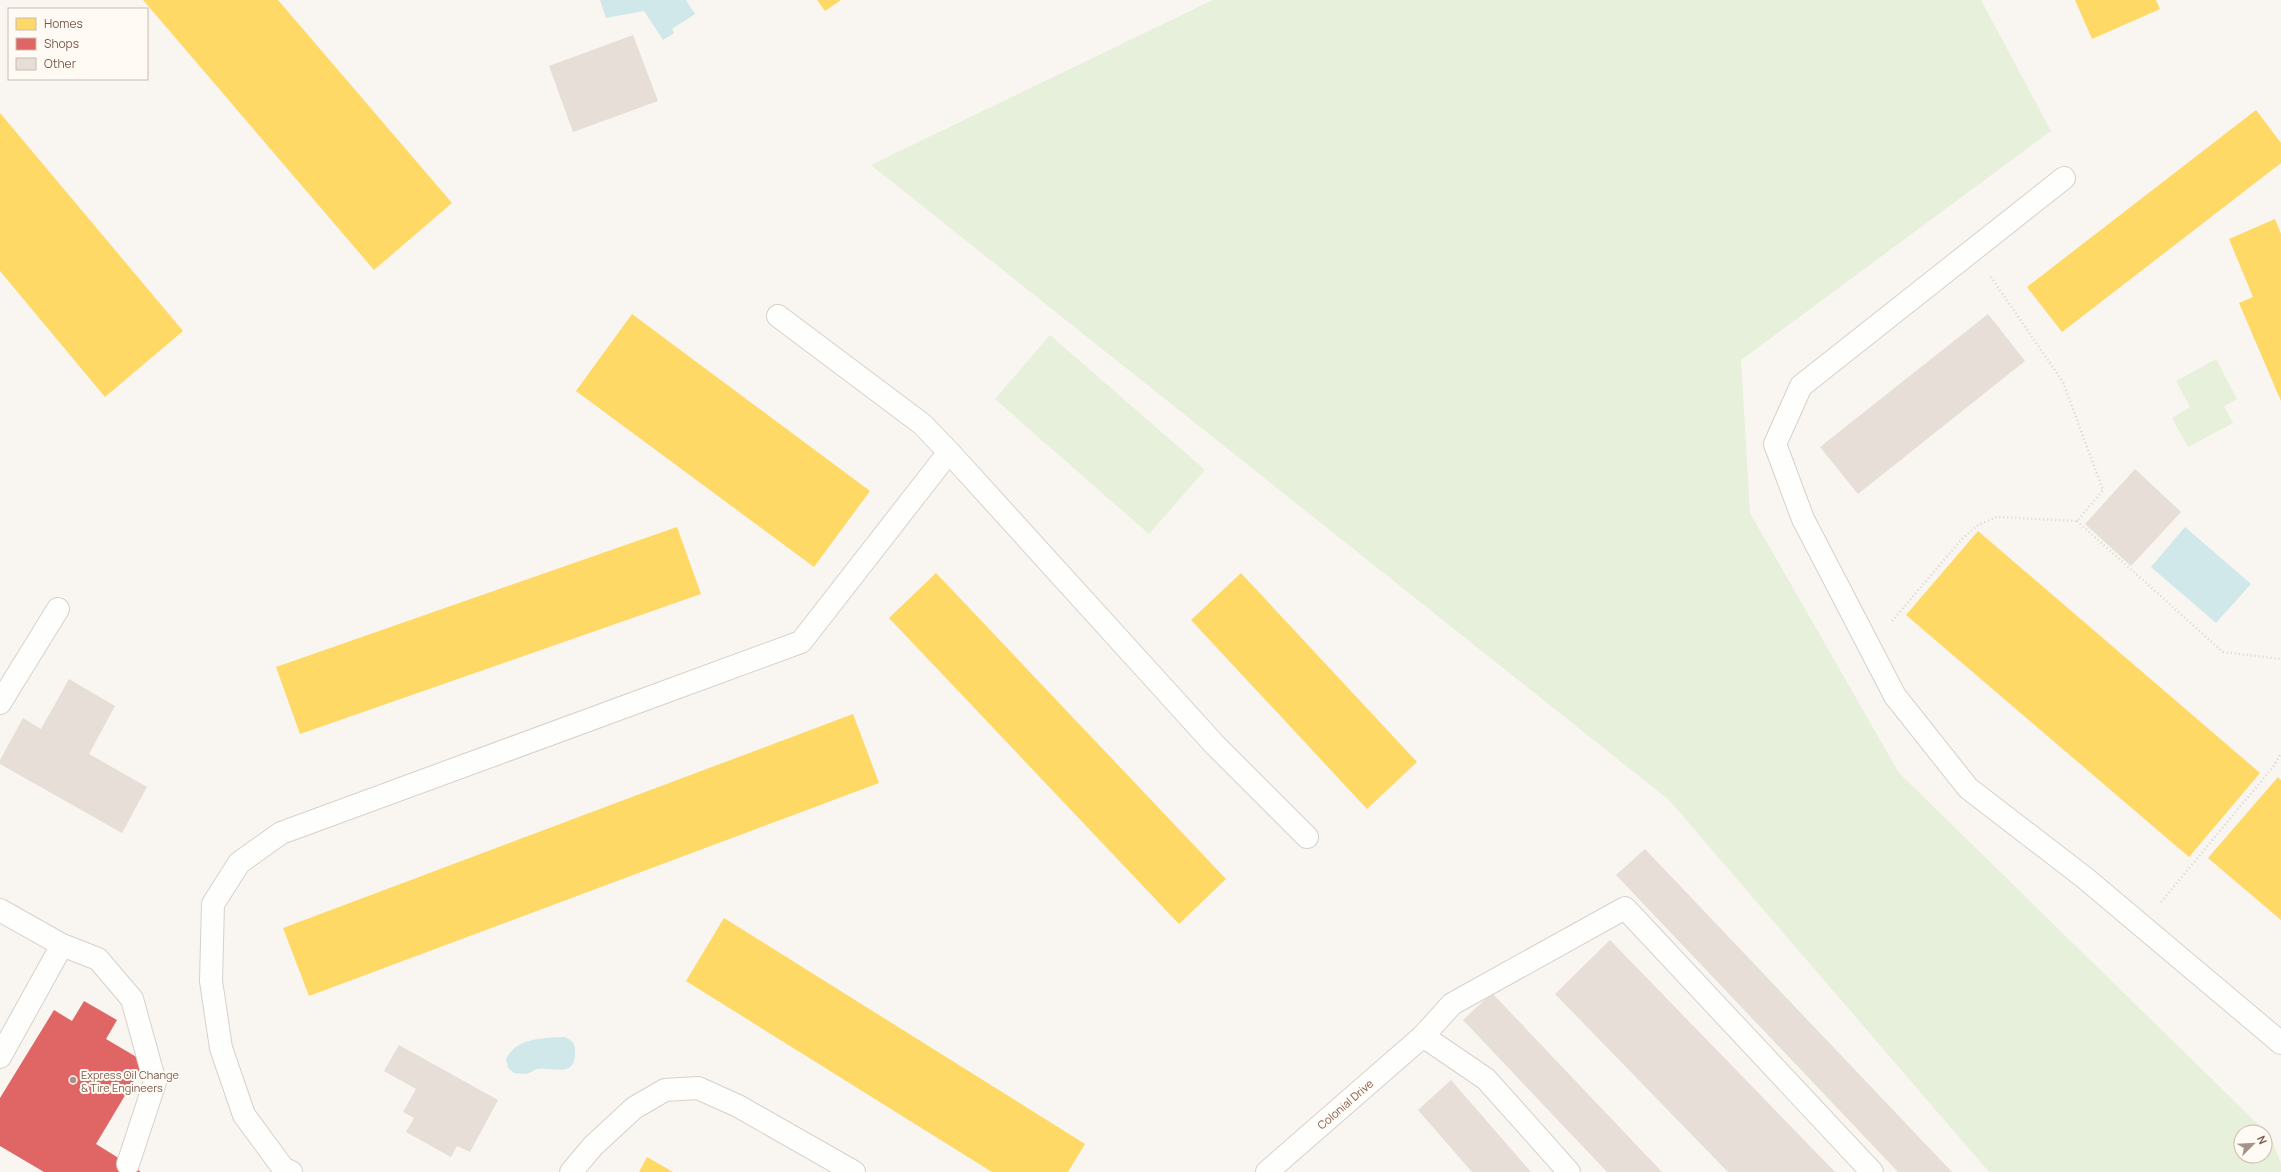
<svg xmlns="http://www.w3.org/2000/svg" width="2281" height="1172" font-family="Manrope,sans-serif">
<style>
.green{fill:#e7f0db;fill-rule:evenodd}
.water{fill:#d0e8ea}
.homes{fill:#ffd966}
.shops{fill:#e06666}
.building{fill:#e6ded7}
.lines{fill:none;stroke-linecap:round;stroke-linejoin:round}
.minor-casing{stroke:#d7d1cb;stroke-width:24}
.path{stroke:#dcd5d0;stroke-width:2.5;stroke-dasharray:1 3;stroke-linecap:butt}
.minor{stroke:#fefefd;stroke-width:22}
.poi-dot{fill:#a69286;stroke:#fffaf3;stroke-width:1.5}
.labels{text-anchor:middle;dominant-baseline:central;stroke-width:4;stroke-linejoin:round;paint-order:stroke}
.poi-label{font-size:11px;fill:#7a5c4d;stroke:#fffaf3;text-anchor:start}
.street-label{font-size:11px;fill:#7a5c4d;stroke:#fffaf3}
</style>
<rect width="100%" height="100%" fill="#f9f5f0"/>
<path class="green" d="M1213,0H1981L2051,131L1741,360L1750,513L1899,773L2271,1137L2281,1164V1172H1989L1669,800L871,165ZM2241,1132H2265V1156H2241Z
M1050,335L1205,470L1149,534L995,399Z
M2216,359L2237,399L2224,406L2233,423L2188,447L2172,418L2190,407L2176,381Z"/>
<path class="water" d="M600,0H686L695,14L672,29L674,33L663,40L644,11L606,18Z
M2185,527L2251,584L2216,623L2151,567Z
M565,1037C573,1041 576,1044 575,1054C574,1078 553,1067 538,1069C534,1069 531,1073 526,1074C523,1074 518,1073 514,1073L508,1068L506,1059C517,1037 544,1038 565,1037Z"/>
<path class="homes" d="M143,0H278L452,203L374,270Z
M817,0H841L825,11Z
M2075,0H2156L2160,9L2092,39Z
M2256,110L2281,143V163L2062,332L2027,287Z
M0,113L183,331L105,397L0,271Z
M2275,219L2281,234V401L2239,303L2253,297L2229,239Z
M632,314L870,491L814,567L576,391Z
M677,527L701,594L300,734L276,667Z
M1978,531L2260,773L2189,857L1906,615Z
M936,573L1226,879L1179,924L889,618Z
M1241,573L1417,762L1367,809L1191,620Z
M853,714L879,783L309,996L283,928Z
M2278,777L2281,780V920L2208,858Z
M724,918L1085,1144L1068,1172H992L686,981Z
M647,1157L673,1172H639Z"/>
<path class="shops" d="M84,1001L117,1020L106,1039L145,1062L96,1144L141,1172H44L0,1146V1098L54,1010L72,1021Z"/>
<path class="building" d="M633,35L658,101L573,132L549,66Z
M1988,314L2025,361L1858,494L1820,447Z
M2135,469L2181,512L2131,566L2085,524Z
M69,679L115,706L89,754L147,787L122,833L0,764V760L23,718L41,729Z
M1645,849L1952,1172H1898L1616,875Z
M1610,940L1835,1172H1728L1555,994Z
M1492,993L1662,1172H1607L1463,1020Z
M399,1045L498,1100L470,1152L457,1146L451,1157L406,1132L414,1118L403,1112L416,1089L384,1071Z
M1451,1080L1531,1172H1472L1418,1110Z"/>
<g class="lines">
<g class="minor-casing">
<path id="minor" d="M2064,178L1801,386L1775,444L1803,519L1895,696L1968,788L2085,878L2281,1043
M778,316L922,424L949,452
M0,703L58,609
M0,910L62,945L98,959L132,999L155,1082L128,1164
M1423,1036L1486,1079L1569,1172
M0,1057L62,945
M291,1172L283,1168L244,1115L221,1048L211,981L213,904L239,863L281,833L801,642L949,452L1215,745L1307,837
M571,1172L593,1146L634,1108L665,1090L698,1088L738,1106L854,1172
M1267,1172L1423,1036L1452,1004L1625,908L1872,1172"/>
</g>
<path class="path" d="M2077,521L2223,652L2281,659
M1892,621L1961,540L1978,525L1997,517L2077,521L2103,490L2063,382L1991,277
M2161,902L2273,767L2281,753"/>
<use href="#minor" class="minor"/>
</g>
<circle class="poi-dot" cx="73" cy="1080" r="4"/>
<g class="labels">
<g class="poi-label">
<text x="81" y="1074">Express Oil Change<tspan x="81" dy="13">&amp; Tire Engineers</tspan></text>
</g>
<g class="street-label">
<text transform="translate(1345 1104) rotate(-41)">Colonial Drive</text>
</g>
</g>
<rect x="8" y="8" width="140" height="72" fill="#fffaf3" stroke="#cabbb1"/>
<rect x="16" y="18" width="20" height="12" fill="#ffd966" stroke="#cabbb1"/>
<text x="44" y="28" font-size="12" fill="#7a5c4d">Homes</text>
<rect x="16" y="38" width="20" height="12" fill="#e06666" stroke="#cabbb1"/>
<text x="44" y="48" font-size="12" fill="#7a5c4d">Shops</text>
<rect x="16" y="58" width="20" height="12" fill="#e6ded7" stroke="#cabbb1"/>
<text x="44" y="68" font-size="12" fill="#7a5c4d">Other</text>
<g transform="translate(2253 1144) rotate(66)"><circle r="19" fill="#fffaf3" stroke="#cabbb1"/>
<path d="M0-3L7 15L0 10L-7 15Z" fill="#a69286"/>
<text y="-6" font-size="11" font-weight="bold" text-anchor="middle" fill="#7a5c4d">N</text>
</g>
</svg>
